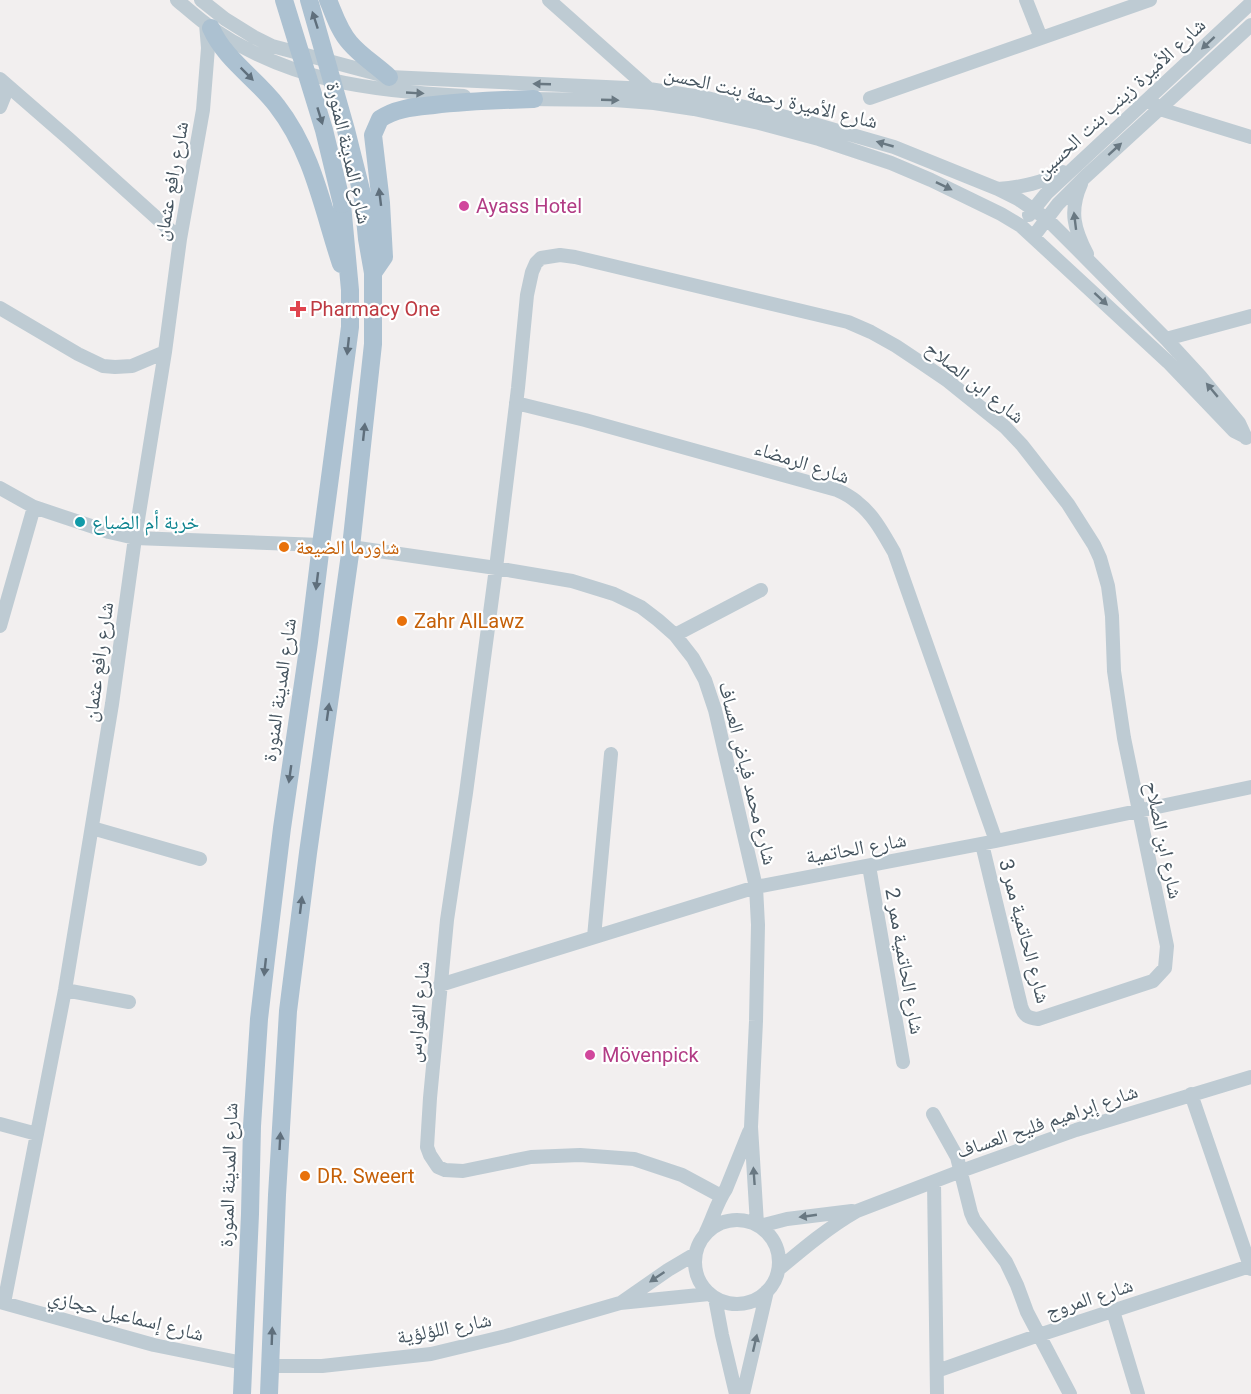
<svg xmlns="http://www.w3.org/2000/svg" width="1251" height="1394" font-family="Roboto,'Noto Naskh Arabic',sans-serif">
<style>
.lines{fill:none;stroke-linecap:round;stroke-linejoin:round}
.minor{stroke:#becbd3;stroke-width:14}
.major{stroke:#acc1d1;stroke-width:18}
.major-bridge{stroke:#acc1d1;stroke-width:18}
.oneway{fill:#5f6f7c}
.oneway2{fill:#697882}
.hotel-dot{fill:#d1479c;stroke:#fff;stroke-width:2}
.health-dot{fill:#e0444e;stroke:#fff;stroke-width:2}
.culture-dot{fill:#0f9aa8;stroke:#fff;stroke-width:2}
.food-dot{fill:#e8710a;stroke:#fff;stroke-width:2}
.labels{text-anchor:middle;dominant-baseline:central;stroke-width:4.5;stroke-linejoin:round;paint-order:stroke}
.street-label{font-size:20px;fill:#45545f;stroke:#fff}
.hotel-label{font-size:20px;fill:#b23c85;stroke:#fff;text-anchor:start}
.health-label{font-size:20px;fill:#be3a42;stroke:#fff;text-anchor:start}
.culture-label{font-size:20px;fill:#0d838f;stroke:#fff;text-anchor:start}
.food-label{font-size:20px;fill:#c56008;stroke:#fff;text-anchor:start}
</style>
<rect width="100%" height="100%" fill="#f2efef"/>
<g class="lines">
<path class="minor" d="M177,0C189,10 201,21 213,29C291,82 373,91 464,96
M201,0L225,19L254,37L272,46L389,77L649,89L707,98L807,122L894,147L998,189L1018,199L1047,219L1081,253L1166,339L1200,376L1239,423L1246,438
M549,0L649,89
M1026,0L1041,38
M0,79L69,139L180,239
M870,98L1150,0
M525,99L614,100L654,103L694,109L759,123L819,139L891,163L931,180L1001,214L1021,226L1168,362L1234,431L1246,437
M1154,104L1160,109L1251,137
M0,107L8,87
M1081,184C1069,211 1074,229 1087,254
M998,189C1024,187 1040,183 1063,172
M1029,215L1046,194L1076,166L1251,3
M1033,237L1058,204L1085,177L1251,25
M0,308L78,354L103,366L115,367L132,366L165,352
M1166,339L1251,316
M516,403L585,420L837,490C844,493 851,497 857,502C874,515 884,535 894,552L996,841
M0,488L34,507L109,532L135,538L321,545
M351,547L496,568L572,581L614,594L641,607L658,620L675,635L693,658L705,680L715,710L756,887L758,925L756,1021L751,1127L757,1224
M0,626L34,507
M675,635L761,590
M92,828L200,859
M869,866L903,1062
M594,937L611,754
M440,985L756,887L996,841L1251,787
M65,990L129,1002
M1191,1094L1251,1269
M933,1114L957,1157L971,1213L974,1220L1006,1262L1017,1285L1027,1312L1070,1394
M0,1124L37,1134
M934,1182L937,1394
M721,1196L682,1175L634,1159L580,1155L531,1157L463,1171L445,1170L438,1167L430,1155L427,1147L430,1098L447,920L466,793L496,568L518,388L527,295L532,272L536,263L541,258L560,255L575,257L848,322L871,332L896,346L920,362L948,381L1005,427L1022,445L1068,504L1094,545L1100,558L1108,586L1112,616L1114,671L1124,738L1167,946L1165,968L1153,981L1038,1019C1028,1018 1024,1016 1021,1006L982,844
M695 1262a42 42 0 1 1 84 0a42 42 0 1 1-84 0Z
M760,1226L787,1219L852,1211
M706,1232C713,1218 717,1202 726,1189L749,1132
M779,1269C804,1248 829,1227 857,1211L961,1171L1076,1130L1251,1077
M715,1298L722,1335L736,1394
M0,1302L154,1345L243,1363
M622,1302L668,1270L695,1254
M4,1303L65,990L112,704L135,538L165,352L180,239L203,110L208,48L206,24
M1113,1311L1138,1394
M271,1366H322L431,1354L506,1336L620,1303L709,1294
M937,1371L1039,1335L1250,1266
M743,1394L767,1291"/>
<path class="major" d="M328,0C334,14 339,31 350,43C361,56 376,65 389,77
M211,28C225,60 257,79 277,106C313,152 323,210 341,264
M373,273L384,257L381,203L373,135L380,119C396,108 415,107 434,105C467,101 501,100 534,99
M242,1394L250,1214L252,1126L259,1019L266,959L282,828L309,642L321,545L350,327V290L342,204
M269,1394L277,1195L288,1011L308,853L351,547L373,344V273L367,239L363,198"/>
<path class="major-bridge" d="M284,0L324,130L342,204
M309,0L346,130L363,198"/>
</g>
<defs><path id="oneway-solid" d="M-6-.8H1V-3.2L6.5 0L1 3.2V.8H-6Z" transform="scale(1.5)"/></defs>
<g class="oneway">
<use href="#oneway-solid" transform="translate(315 20) rotate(-108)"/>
<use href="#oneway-solid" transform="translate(247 74) rotate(45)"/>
<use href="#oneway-solid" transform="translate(320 116) rotate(73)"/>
<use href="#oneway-solid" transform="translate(380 197) rotate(-97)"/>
<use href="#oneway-solid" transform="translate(348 346) rotate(96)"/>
<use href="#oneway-solid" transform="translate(364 432) rotate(-84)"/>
<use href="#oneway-solid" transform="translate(317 581) rotate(97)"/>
<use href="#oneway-solid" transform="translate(328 712) rotate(-82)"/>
<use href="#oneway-solid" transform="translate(290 774) rotate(98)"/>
<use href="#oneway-solid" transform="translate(301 905) rotate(-83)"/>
<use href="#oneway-solid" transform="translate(265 967) rotate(96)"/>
<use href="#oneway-solid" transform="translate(280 1141) rotate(-87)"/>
<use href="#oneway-solid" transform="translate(272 1336) rotate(-88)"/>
</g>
<g class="oneway2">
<use href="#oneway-solid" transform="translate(1208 43) rotate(137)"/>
<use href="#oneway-solid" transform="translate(542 84) rotate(-178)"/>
<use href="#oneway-solid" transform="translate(415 93) rotate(3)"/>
<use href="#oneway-solid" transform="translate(610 100) rotate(2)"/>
<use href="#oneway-solid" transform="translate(885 144) rotate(-164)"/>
<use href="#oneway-solid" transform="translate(1115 149) rotate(-42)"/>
<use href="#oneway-solid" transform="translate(944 186) rotate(26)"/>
<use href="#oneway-solid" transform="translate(1075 221) rotate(-97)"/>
<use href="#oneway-solid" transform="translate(1101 299) rotate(43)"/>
<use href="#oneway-solid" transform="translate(1212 390) rotate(-130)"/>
<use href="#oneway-solid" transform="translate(754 1176) rotate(-94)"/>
<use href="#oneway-solid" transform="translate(808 1216) rotate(172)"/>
<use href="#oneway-solid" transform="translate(657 1277) rotate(146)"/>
<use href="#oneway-solid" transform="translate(755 1343) rotate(-77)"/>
</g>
<g class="hotel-dot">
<circle cx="464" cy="206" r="6"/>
<circle cx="590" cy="1055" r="6"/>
</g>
<path class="health-dot" d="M295 300h6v6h6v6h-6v6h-6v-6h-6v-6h6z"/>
<circle class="culture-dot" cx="80" cy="522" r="6"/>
<g class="food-dot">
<circle cx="284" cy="547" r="6"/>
<circle cx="402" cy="621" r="6"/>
<circle cx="305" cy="1176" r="6"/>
</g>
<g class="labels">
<g class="street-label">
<text transform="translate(771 97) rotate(13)">شارع الأميرة رحمة بنت الحسن</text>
<text transform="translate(1120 98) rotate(-43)">شارع الأميرة زينب بنت الحسين</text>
<text transform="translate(349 153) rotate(77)">شارع المدينة المنورة</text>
<text transform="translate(171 181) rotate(-80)">شارع رافع عثمان</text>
<text transform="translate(975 382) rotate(38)">شارع ابن الصلاح</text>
<text transform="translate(802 462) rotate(18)">شارع الرمضاء</text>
<text transform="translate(98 662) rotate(-82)">شارع رافع عثمان</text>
<text transform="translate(279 690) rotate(-82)">شارع المدينة المنورة</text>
<text transform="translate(748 773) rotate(76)">شارع محمد فياض العساف</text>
<text transform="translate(1164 840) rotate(78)">شارع ابن الصلاح</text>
<text transform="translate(856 848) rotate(-10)">شارع الحاتمية</text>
<text transform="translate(1025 931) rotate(75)">شارع الحاتمية ممر 3</text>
<text transform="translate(905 961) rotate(80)">شارع الحاتمية ممر 2</text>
<text transform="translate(418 1012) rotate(-85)">شارع الفوارس</text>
<text transform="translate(1047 1121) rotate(-19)">شارع إبراهيم فليح العساف</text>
<text transform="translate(228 1175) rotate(-88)">شارع المدينة المنورة</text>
<text transform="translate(1089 1298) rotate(-18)">شارع المروج</text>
<text transform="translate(126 1315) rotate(14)">شارع إسماعيل حجازي</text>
<text transform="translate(444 1328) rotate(-11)">شارع اللؤلؤية</text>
</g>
<g class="hotel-label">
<text x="476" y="206">Ayass Hotel</text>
<text x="602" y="1055">Mövenpick</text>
</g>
<g class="health-label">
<text x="310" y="309">Pharmacy One</text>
</g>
<g class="culture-label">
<text x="92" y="522">خربة أم الضباع</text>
</g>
<g class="food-label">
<text x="296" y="547">شاورما الضيعة</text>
<text x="414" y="621">Zahr AlLawz</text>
<text x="317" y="1176">DR. Sweert</text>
</g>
</g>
</svg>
